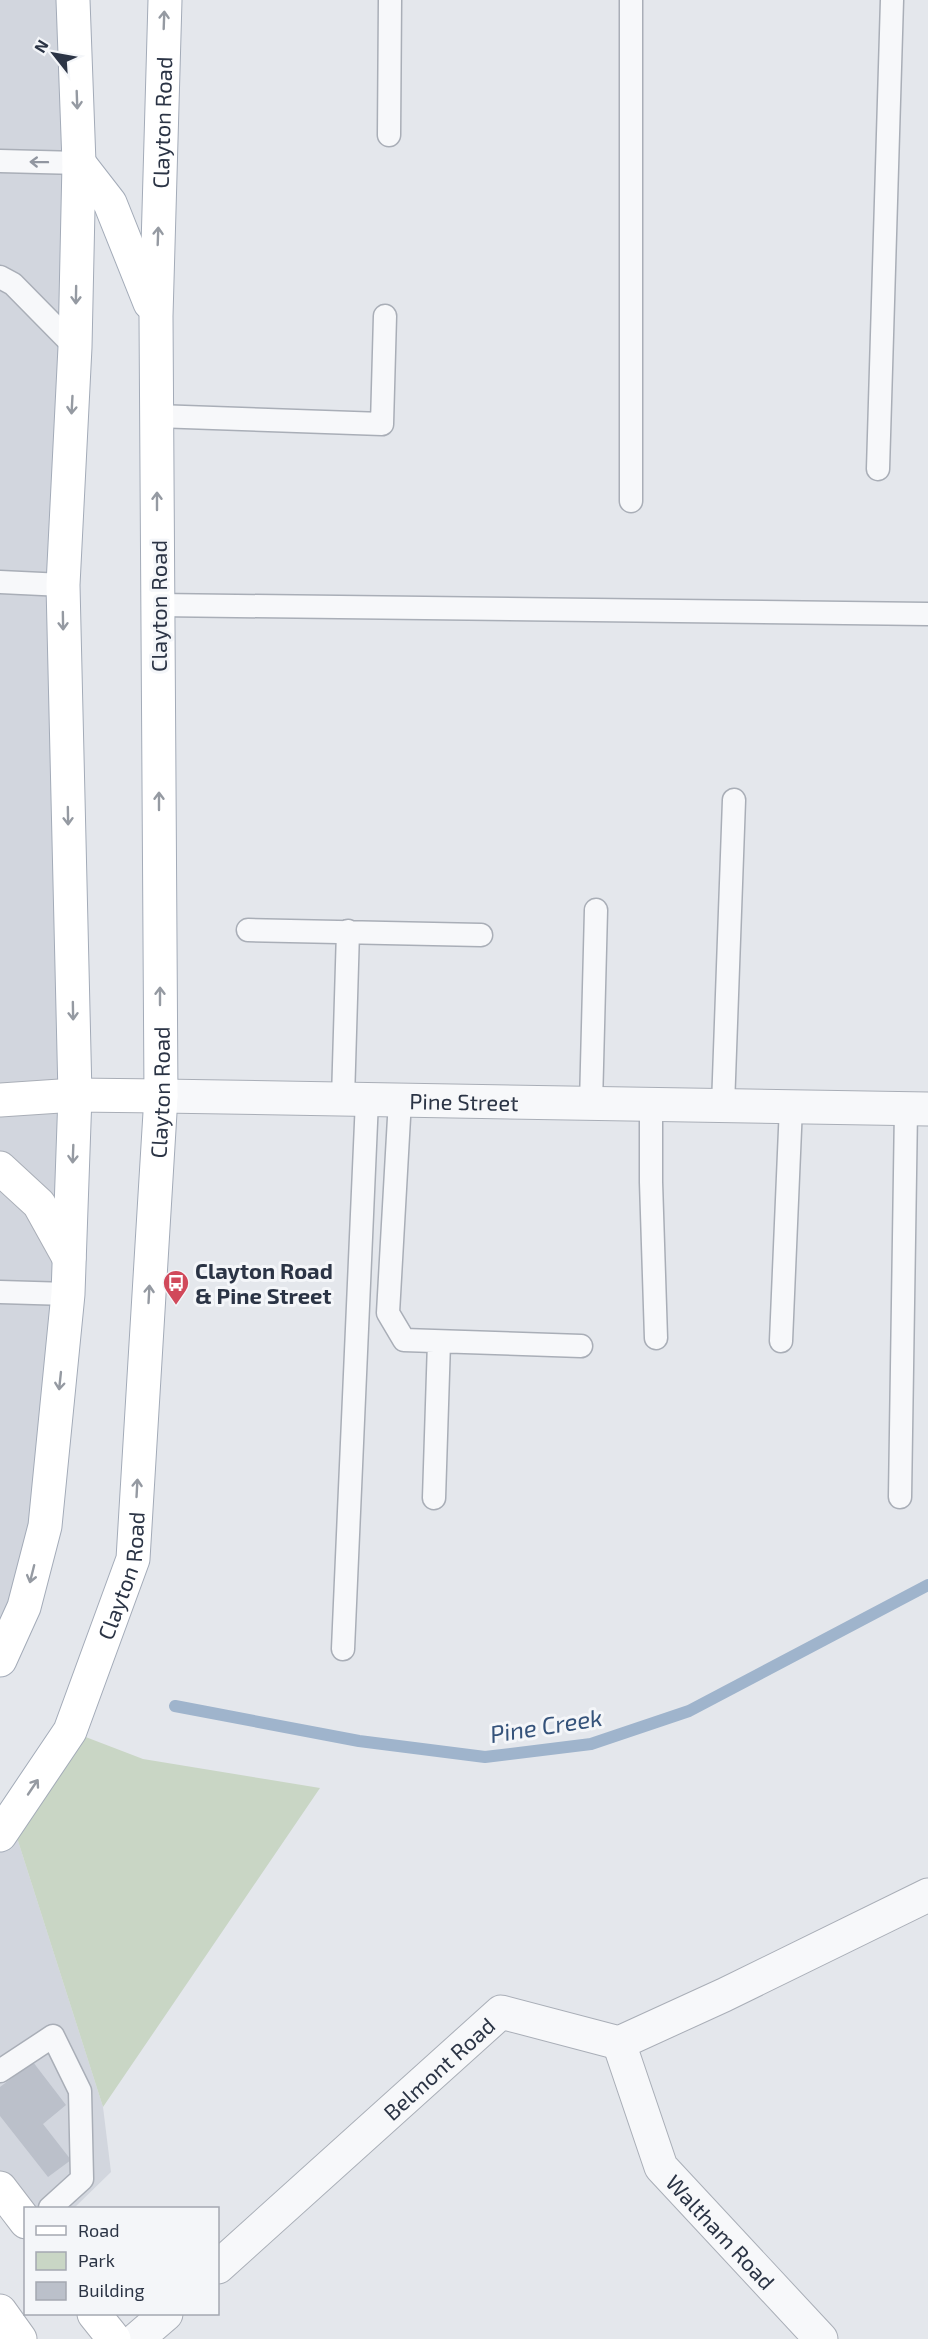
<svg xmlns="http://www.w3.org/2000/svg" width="928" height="2339" font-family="'Exo 2',sans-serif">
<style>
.built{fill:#d2d6de}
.green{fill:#c9d6c5}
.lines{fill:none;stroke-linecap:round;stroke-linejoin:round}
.stream{stroke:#9fb4cc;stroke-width:12}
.building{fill:#bbc0ca}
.lane-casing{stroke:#a9aeb7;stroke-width:25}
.street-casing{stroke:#a9aeb7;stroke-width:35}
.secondary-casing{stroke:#a9aeb7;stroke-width:35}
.primary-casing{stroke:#a3abb8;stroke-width:35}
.lane{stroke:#f7f8fa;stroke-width:22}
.street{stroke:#f7f8fa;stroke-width:33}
.secondary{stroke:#fff;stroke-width:33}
.primary{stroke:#fff;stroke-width:33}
.oneway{stroke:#959aa2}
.oneway2{stroke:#9196a0}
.labels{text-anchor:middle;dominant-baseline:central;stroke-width:6;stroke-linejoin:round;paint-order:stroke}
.street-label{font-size:22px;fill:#2b3445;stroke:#f4f6f9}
.poi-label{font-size:22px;font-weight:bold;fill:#2b3445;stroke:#f4f6f9;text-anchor:start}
.water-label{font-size:24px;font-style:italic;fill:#34527a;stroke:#f4f6f9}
</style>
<rect width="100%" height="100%" fill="#e4e7ec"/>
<path class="built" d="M0,0H73L75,1095L45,1526L0,1643Z
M11,1819L103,2107L111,2172L74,2208H26L0,2188V1835Z"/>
<path class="green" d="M70,1731L143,1759L320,1788L103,2107L11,1819Z"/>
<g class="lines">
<path class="stream" d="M175,1706L359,1741L485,1757L591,1744L689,1711L928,1585"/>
</g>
<path class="building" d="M33,2062L66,2105L43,2124L71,2160L48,2177L0,2116V2087Z"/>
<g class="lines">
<g class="lane-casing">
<path id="lane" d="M631,0V501
M389,135L390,0
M0,161L79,163
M0,277L13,284L75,347
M156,416L382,424L385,316
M878,469L892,0
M0,582L63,585
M158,605L928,614
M248,930L481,935
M343,1099L348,931
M400,1100L388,1313L404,1340L581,1346
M591,1104L596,910
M651,1104V1182L656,1338
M723,1106L734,800
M0,1292L68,1294
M781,1341L791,1106
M900,1497L906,1109
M434,1498L439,1342
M343,1649L367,1100
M0,2071L53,2036L80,2091L82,2179L50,2208"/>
</g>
<g class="street-casing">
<g id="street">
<path id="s1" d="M161,1096L928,1109"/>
<path id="s2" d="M619,2043L661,2167L821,2339"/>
<path id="s3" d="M218,2267L501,2012L619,2043L724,1995L928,1895"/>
<path d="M137,2339L166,2314"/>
</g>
</g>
<g class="secondary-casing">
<path id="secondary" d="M0,1100L75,1095L161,1096
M0,1168L39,1204L69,1258
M0,2188L26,2222
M0,2311L20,2339
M94,2314L114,2339"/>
</g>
<g class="primary-casing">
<g id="primary">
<path d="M79,163L110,203L150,303"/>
<path d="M0,1660L24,1607L45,1526L68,1294L75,1095L63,585L75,347L79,163L73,0"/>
<path id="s4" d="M0,1835L70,1731L133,1559L161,1096L156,316L165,0"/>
</g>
</g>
<use href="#lane" class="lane"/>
<use href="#street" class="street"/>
<use href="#secondary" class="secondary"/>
<use href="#primary" class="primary"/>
</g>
<defs><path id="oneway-shaft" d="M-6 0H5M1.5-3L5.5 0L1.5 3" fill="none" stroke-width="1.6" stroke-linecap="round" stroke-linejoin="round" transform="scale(1.5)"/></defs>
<g class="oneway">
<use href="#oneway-shaft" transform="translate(164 20) rotate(-88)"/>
<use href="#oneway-shaft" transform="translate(77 100) rotate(88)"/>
<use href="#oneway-shaft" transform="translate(158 236) rotate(-88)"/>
<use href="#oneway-shaft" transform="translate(76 295) rotate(91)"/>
<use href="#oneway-shaft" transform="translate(72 405) rotate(93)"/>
<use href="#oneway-shaft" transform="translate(157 501) rotate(-90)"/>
<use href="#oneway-shaft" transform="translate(63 621) rotate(89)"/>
<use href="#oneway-shaft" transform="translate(159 801) rotate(-90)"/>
<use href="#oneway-shaft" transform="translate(68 816) rotate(89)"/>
<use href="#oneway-shaft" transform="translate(160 996) rotate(-90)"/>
<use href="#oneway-shaft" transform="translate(73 1011) rotate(89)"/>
<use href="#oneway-shaft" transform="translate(73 1154) rotate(92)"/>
<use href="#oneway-shaft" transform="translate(149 1294) rotate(-87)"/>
<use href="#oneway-shaft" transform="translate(60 1381) rotate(96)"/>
<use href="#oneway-shaft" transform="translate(137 1488) rotate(-87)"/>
<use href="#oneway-shaft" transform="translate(32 1574) rotate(104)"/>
<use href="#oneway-shaft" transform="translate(33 1787) rotate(-56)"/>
</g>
<use class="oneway2" href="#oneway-shaft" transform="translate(39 162) rotate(-179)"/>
<defs>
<g id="bus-pin" transform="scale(1.35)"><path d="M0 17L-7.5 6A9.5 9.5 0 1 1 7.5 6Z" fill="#d1495b" stroke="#f4f6f9"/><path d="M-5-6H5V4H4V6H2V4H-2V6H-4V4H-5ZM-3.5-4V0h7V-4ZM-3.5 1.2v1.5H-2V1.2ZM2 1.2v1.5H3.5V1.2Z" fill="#fff"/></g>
</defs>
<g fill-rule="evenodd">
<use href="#bus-pin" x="176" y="1283"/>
</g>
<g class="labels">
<g class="street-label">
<text stroke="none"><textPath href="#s4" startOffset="1746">Clayton Road</textPath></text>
<text transform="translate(158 606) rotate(-90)">Clayton Road</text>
<text stroke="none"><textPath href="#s4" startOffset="776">Clayton Road</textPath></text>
<text stroke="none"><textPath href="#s1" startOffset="303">Pine Street</textPath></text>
<text stroke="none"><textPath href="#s4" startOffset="290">Clayton Road</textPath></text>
<text stroke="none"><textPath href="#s3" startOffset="297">Belmont Road</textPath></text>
<text stroke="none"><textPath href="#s2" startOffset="219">Waltham Road</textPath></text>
</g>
<g class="poi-label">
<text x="195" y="1270">Clayton Road<tspan x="195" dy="25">&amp; Pine Street</tspan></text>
</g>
<g class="water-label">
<text transform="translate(546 1725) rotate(-9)">Pine Creek</text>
</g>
</g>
<rect x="24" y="2207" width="195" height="108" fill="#f4f6f9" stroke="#a4a8b1" stroke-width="1.5"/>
<rect x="36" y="2226" width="30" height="9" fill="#ffffff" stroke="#a4a8b1" stroke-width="1.5"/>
<text x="78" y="2237" font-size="18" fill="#2b3445">Road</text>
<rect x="36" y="2252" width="30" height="18" fill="#c9d6c5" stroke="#a4a8b1" stroke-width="1.5"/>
<text x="78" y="2267" font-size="18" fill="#2b3445">Park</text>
<rect x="36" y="2282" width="30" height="18" fill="#bbc0ca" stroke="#a4a8b1" stroke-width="1.5"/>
<text x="78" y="2297" font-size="18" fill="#2b3445">Building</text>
<g transform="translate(54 54) rotate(301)" stroke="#f4f6f9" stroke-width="4.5" paint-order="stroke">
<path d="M0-4.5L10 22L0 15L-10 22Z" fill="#2b3445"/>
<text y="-9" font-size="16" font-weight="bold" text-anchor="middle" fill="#2b3445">N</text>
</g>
</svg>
